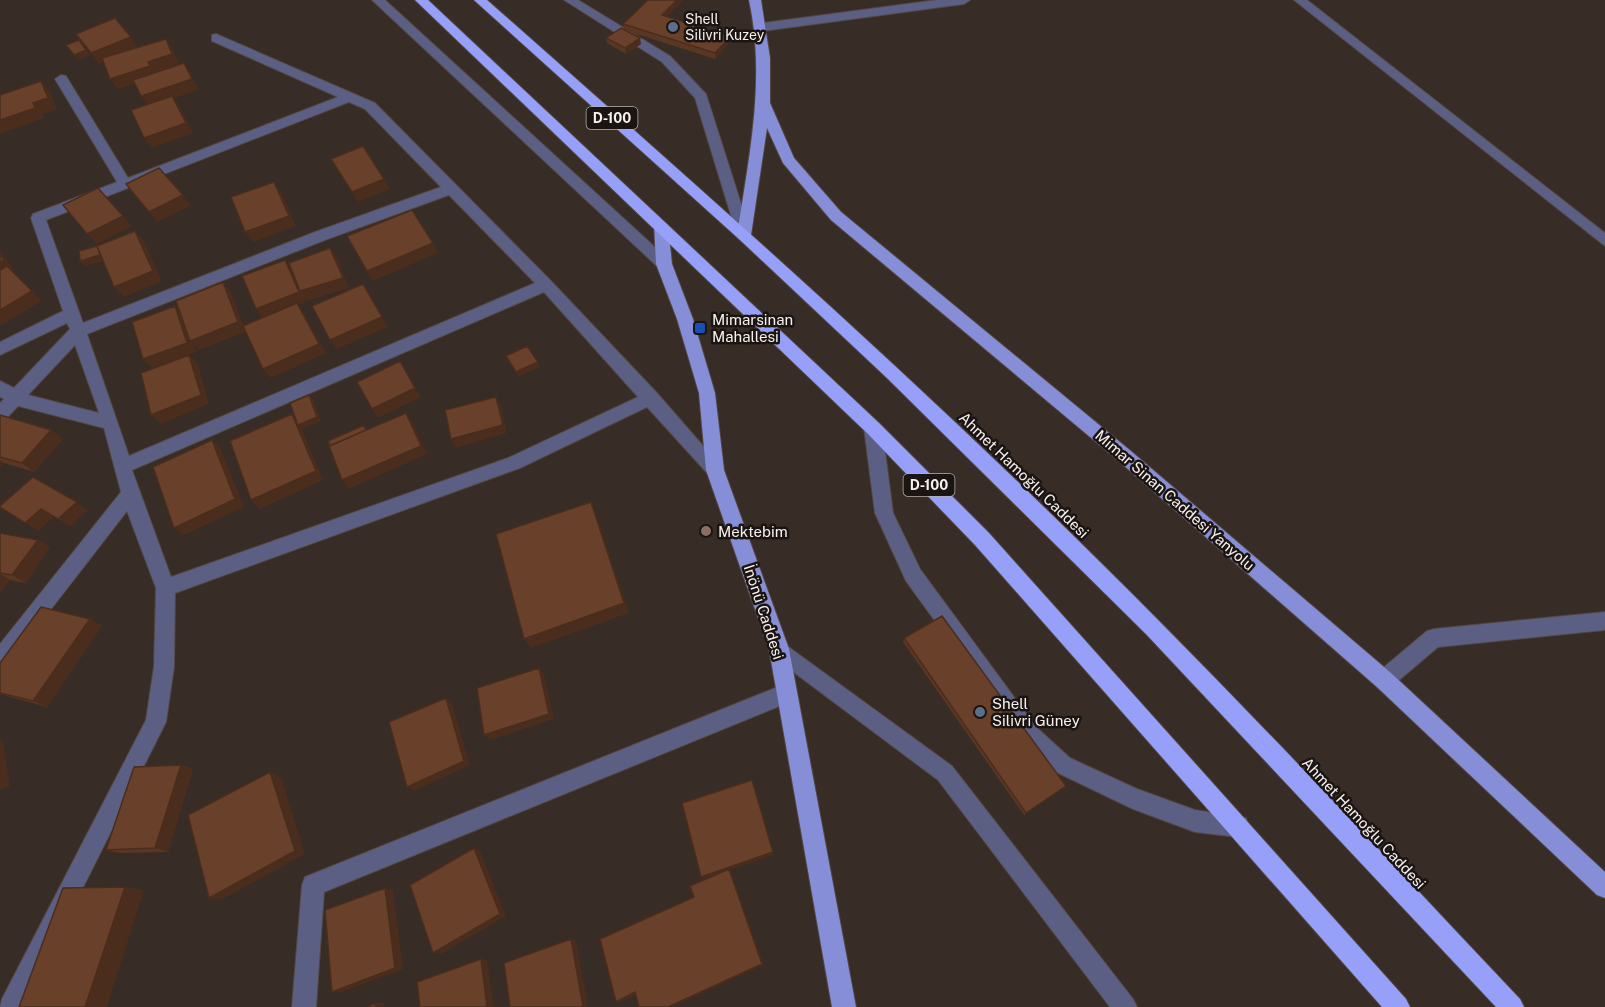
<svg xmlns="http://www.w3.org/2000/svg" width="1605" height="1007" font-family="'Public Sans',sans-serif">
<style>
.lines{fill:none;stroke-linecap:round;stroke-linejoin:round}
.minor-casing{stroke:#524742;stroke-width:2}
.major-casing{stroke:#524742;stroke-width:2}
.highway-casing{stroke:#524742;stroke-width:2}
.minor{fill:#5b5f83;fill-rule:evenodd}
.major{fill:#868ed7;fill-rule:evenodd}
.highway{fill:#97a0f8;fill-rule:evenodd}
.wall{fill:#5a3723}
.shaded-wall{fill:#4a2d1d}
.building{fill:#694029;stroke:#4a2d1d;stroke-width:1.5}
.service-dot{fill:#5c6f8a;stroke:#1a1513;stroke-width:2}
.transit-dot{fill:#1a4fb4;stroke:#1a1513;stroke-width:2}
.education-dot{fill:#8d6e63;stroke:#1a1513;stroke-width:2}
.labels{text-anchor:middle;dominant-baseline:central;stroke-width:5;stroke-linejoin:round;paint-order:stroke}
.far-poi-label{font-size:14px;fill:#f8f0ec;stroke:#1a1513;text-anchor:start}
.shield{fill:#1a1513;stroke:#b5aeab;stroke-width:1.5}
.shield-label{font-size:14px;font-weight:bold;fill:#f8f0ec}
.poi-label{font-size:15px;fill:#f8f0ec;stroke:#1a1513;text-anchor:start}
.street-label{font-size:15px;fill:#f8f0ec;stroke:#1a1513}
</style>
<rect width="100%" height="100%" fill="#372c26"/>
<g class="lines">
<g class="minor-casing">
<path id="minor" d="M372,0H385L669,260L672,264L669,268H659Z
M564,0H578L670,56L706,94L751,235L749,239L744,240L737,235L695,98L662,62Z
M937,0H970L964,4L763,31L757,27L763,23Z
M1294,0H1307L1605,233V246Z
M216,34L375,103L551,281L657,393L724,470L721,475L715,477L709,475L647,407L520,468L175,593L174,667L166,722L23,1007H0L2,999L146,720L154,667L156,588L127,511L7,666L0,668V644L121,492L104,428L18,406L6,419L0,421V403L4,399L0,397V381L14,388L70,329L67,323L0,355V342L63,311L31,218L33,214L117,182L55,79L61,75L66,76L128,178L338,97L212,41V35ZM349,102L365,109L441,187L315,232L83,323L46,220ZM449,195L535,283L129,456L87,334L325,240ZM544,292L638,397L508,458L171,577L132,470ZM75,345L99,413L28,395Z
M873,421L879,423L882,428L893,513L920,569L1036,727L1070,758L1137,789L1195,810L1246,818L1249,826L1246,834L1238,837L1195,832L1133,809L1056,772L1022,741L906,581L875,513L864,428L867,423Z
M1605,612V630L1438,647L1391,687L1384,690L1377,687L1374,680L1377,673L1427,631L1434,629Z
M779,640L952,766L1133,999L1137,1007H1110L938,780L772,656L769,649L772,642Z
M785,684L792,687L795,694L792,701L324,892L316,1007H292L302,885L305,877Z"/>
</g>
<g class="major-casing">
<path id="major" d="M749,0H761L770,58V103L794,158L841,212L1132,452L1391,673L1605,872V898L1597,895L1377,687L1120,462L831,220L783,163L767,128L751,235L744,240L739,239L737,235C749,156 766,80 749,0Z
M661,220L668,225L672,264L693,319L715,393L724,470L789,649L856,1007H832L769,649L706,470L699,393L677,319L656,264L654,225Z"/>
</g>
<g class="highway-casing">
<path id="highway" d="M415,0H428L879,423L989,533L1406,999L1410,1007H1382L975,545L867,433Z
M474,0H487C716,202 946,405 1161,623C1283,746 1401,873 1520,999L1524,1007H1496L1146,634L887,378L739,239Z"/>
</g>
<use href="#minor" class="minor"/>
<use href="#major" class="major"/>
<use href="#highway" class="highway"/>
</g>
<path class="wall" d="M683,0L666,17L730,42L715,59L624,30L641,44L626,54L607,43L606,38L624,30L623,24Z
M0,415L63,439L34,472L4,463L0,467Z
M0,533L38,540L50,547L26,583L10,580L0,593Z
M90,619L102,626L47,707L0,694V663Z
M904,638L1066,786L1024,815L903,642Z
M181,765L193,769L168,852L120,853L106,850Z"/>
<path class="shaded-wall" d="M677,0H683L662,21V15Z
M131,37L138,48L99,64L91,53Z
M730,37V42L715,59V53Z
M640,38L641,44L626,54L625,48Z
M166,39L173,50L180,65L157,77L118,89L110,79L148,62Z
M86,50L91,55L78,60L74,55Z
M184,63L191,74L199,90L174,98L180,107L193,133L152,148L144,138L149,107L141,96Z
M41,81L50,92L57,109L42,114L44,118L0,134V120L33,103Z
M384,179L390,189L358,202L352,192Z
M274,182L281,192L296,226L253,242L245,232Z
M183,195L191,206L157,222L149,212Z
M123,216L132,226L97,244L87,234Z
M135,231L144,241L162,281L124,297L114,287Z
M433,243L438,253L373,281L367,271Z
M100,246L105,261L85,266L80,261Z
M330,248L337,258L349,288L307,301L304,296L306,302L298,305L304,313L326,353L271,378L263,369V319L256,309L285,260L292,270Z
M0,251L15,270L12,271L42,301L0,326Z
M223,282L231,292L246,332L199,350L194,345L196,352L189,355L198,364L209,404L161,424L151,415L153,369L143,359L175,306L184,315Z
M363,284L388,327L337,349L330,340Z
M400,361L421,397L378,418L372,409Z
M538,362L540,367L518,377L516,372Z
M309,395L313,399L321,421L302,429L323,480L260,509L251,500L292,414L300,424Z
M496,397L501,406L507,433L456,448L451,439Z
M406,413L412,422L427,454L349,489L342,480Z
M51,430L63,439L34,472L22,463Z
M212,440L221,449L244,507L184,535L174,528Z
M0,460L4,463L0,467Z
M77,502L88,510L70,527L58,519Z
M591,502L596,514L629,613L531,648L524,639Z
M41,509L54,517L38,531L25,523Z
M38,540L50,547L26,583L12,575Z
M0,574L10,580L0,593Z
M90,619L102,626L47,707L33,701Z
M539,668L544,674L554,719L490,740L484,735Z
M446,698L452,703L470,765L414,791L407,787Z
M0,740L3,741L10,786L0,790Z
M181,765L193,769L168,852L155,848Z
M270,772L281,777L305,854L221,900L209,898Z
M474,848L480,851L506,916L441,954L433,953Z
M773,852V855L730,870L764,965L672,1007H668L730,870L703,879L701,877Z
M125,887L144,890L107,1007H85Z
M385,888L393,890L403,969L342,992H332Z
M571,939L576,940L588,1006L586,1007H581Z
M481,959L487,960L494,1007H487Z
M635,992L640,993L622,1002H616Z
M375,1003H384L385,1007H376Z"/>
<path class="building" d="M648,0H677L662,15L730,37L715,53L623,24Z
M115,18L131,37L91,53L76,34Z
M621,28L640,38L625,48L606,38Z
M166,39L172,54L148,62L150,66L110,79L102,58Z
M79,40L86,50L74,55L66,45Z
M184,63L192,79L141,96L133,80Z
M41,81L48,98L33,103L35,108L0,120V95Z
M172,96L186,123L144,138L131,110Z
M363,146L384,179L352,192L331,159Z
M159,168L183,195L149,212L126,184Z
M274,182L289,216L245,232L231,197Z
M98,188L123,216L87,234L63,205Z
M412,210L433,243L367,271L347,236Z
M135,231L153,271L114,287L97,246Z
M97,246L100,255L80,261L79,251Z
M330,248L343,278L300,291L289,263Z
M0,254L4,260L0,262Z
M285,260L299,292L256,309L242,276Z
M7,266L32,291L0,310V270Z
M223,282L238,322L190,341L176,301Z
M363,284L382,317L330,340L312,306Z
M297,303L319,344L263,369L243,326Z
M175,306L187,343L143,359L132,322Z
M527,346L538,362L516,372L506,356Z
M189,355L201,395L151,415L141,373Z
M400,361L415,388L372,409L357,382Z
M309,395L317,417L298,425L290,403Z
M496,397L503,425L451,439L445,410Z
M406,413L421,446L342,480L329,446Z
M292,414L316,471L251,500L230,441Z
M0,415L51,430L22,463L0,457Z
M364,425L366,430L330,446L328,441Z
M212,440L235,499L174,528L153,467Z
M33,477L77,502L58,519L41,509L25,523L0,507V506Z
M591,502L624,603L524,639L496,534Z
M0,533L38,540L12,575L0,573Z
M41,607L90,619L33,701L0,693V663Z
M942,616L1066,786L1026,813L904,638Z
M539,668L549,714L484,735L477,688Z
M446,698L464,761L407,787L389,722Z
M181,765L155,848L106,850L134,767Z
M270,772L295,851L209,898L188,815Z
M752,780L773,852L701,877L682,803Z
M474,848L500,914L433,953L410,885Z
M729,869L762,964L668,1007H639L635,992L616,1002L600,939L694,897L690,886Z
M125,887L85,1007H19L63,888Z
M385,888L395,968L332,992L325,910Z
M571,939L583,1006L581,1007H510L504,963Z
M481,959L487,1007H420L417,982Z
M375,1003L376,1007H367Z"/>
<g class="service-dot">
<circle cx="673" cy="27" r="6"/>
<circle cx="980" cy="712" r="6"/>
</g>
<rect class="transit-dot" x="694" y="322" width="12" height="12" rx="3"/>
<circle class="education-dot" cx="706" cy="531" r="6"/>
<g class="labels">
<g class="far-poi-label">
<text x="685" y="19">Shell<tspan x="685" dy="16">Silivri Kuzey</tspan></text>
</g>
<g class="shield">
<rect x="586.5" y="107" width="51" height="22" rx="4.5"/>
<rect x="903.5" y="474" width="51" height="22" rx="4.5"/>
</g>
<g class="shield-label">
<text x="612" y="118">D-100</text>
<text x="929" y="485">D-100</text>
</g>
<g class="poi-label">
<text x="712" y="319">Mimarsinan<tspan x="712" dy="17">Mahallesi</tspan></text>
<text x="718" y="531">Mektebim</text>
<text x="992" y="703">Shell<tspan x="992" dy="17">Silivri Güney</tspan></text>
</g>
<g class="street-label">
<text transform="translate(1024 475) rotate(44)">Ahmet Hamoğlu Caddesi</text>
<text transform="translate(1175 500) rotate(41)">Mimar Sinan Caddesi Yanyolu</text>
<text transform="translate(764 612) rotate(72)">İnönü Caddesi</text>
<text transform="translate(1364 823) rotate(47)">Ahmet Hamoğlu Caddesi</text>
</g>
</g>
</svg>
